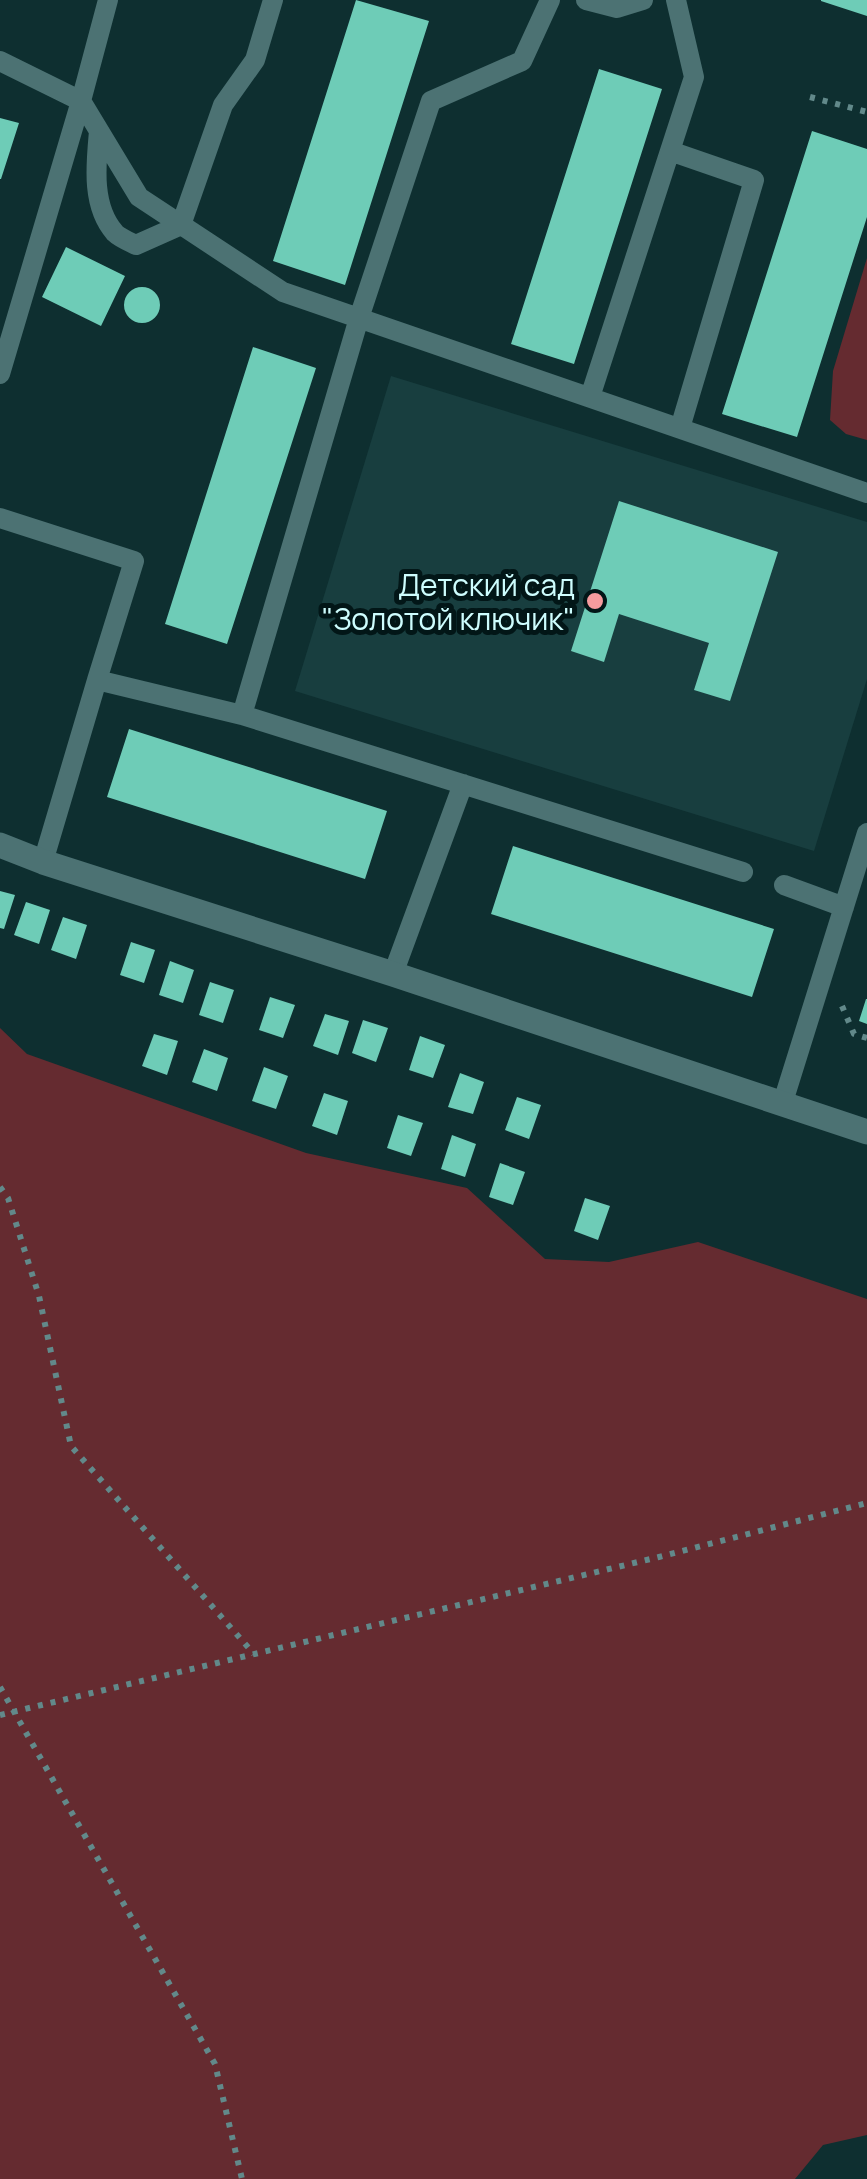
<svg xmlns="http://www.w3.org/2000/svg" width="867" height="2179" font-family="Manrope,sans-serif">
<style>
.built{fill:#183e3f}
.green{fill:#652b30}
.building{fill:#6eccb7}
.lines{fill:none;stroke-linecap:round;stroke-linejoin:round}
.path{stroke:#62898a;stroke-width:6;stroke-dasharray:5 8;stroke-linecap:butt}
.lane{stroke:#4c7273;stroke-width:20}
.street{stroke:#4c7273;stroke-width:25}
.poi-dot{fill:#f59b9e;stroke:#021617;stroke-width:4}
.labels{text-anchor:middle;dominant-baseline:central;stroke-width:10;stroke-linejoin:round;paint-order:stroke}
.poi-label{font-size:30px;fill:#cefdfe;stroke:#021617;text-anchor:end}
</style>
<rect width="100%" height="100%" fill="#0e2f30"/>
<path class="built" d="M391,376L867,522V679L814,851L295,691Z"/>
<path class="green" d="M867,258V440L846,434L830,420L833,371Z
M0,1028L27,1054L306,1153L467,1188L545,1259L609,1262L698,1242L867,1299V2135L823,2145L795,2179H0Z"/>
<path class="building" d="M356,0L429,21L345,285L273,261Z
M821,0H867V16L821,1Z
M599,69L662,89L574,364L511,344Z
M0,118L19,123L1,179H0Z
M812,131L867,149V217L797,437L722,414Z
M66,247L125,276L101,326L42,297Z
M124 305a18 18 0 1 1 36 0a18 18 0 1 1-36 0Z
M253,347L316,368L227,644L165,624Z
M619,501L778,552L730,701L694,690L709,643L619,614L604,662L571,651Z
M129,729L387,811L365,879L107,797Z
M513,846L774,929L752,997L491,914Z
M0,891L15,895L4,929L0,928Z
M26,902L50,910L39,944L14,935Z
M63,917L87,925L76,959L51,950Z
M131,942L155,950L144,983L120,975Z
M170,961L194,970L183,1003L159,995Z
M210,982L234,990L223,1023L199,1015Z
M270,997L295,1005L283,1038L259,1030Z
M866,999H867V1024L859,1021Z
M325,1014L349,1021L338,1055L313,1046Z
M363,1020L388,1028L376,1062L352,1053Z
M154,1034L178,1041L167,1075L142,1066Z
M420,1036L445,1045L433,1078L409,1070Z
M204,1049L228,1058L217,1091L192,1082Z
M264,1067L288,1076L276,1109L252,1101Z
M460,1073L484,1082L473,1114L448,1107Z
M324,1093L348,1101L337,1135L312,1126Z
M517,1097L541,1105L529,1139L505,1130Z
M398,1115L423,1123L411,1156L387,1148Z
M452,1135L476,1144L465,1177L441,1169Z
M500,1163L525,1172L513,1205L489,1197Z
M585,1198L610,1206L598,1240L574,1231Z"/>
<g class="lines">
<path class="path" d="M810,97L867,112
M842,1006L854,1034L867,1038
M0,1187L8,1198L39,1296L71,1446L254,1654
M0,1687L215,2064L242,2179
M0,1715L659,1557L867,1503"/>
<path class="lane" d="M550,0L522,61L431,101L359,318L242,715L743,872
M586,0L617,8L643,0
M0,61L81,101L139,197L283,292L867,493
M99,131C96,164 91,206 115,233C120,238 130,242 136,245L181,225L223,105L255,60L273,0
M670,151L754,180L680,428
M0,374L81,101L108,0
M590,397L694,77L676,0
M0,518L134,561L97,680L242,715
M43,862L97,680
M784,885L844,907
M393,974L463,784
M782,1105L867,833"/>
<path class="street" d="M0,845L43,862L393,974L867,1132"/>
</g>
<circle class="poi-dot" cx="595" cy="601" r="10"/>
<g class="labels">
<g class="poi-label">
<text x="575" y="584">Детский сад<tspan x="575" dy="34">"Золотой ключик"</tspan></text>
</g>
</g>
</svg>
